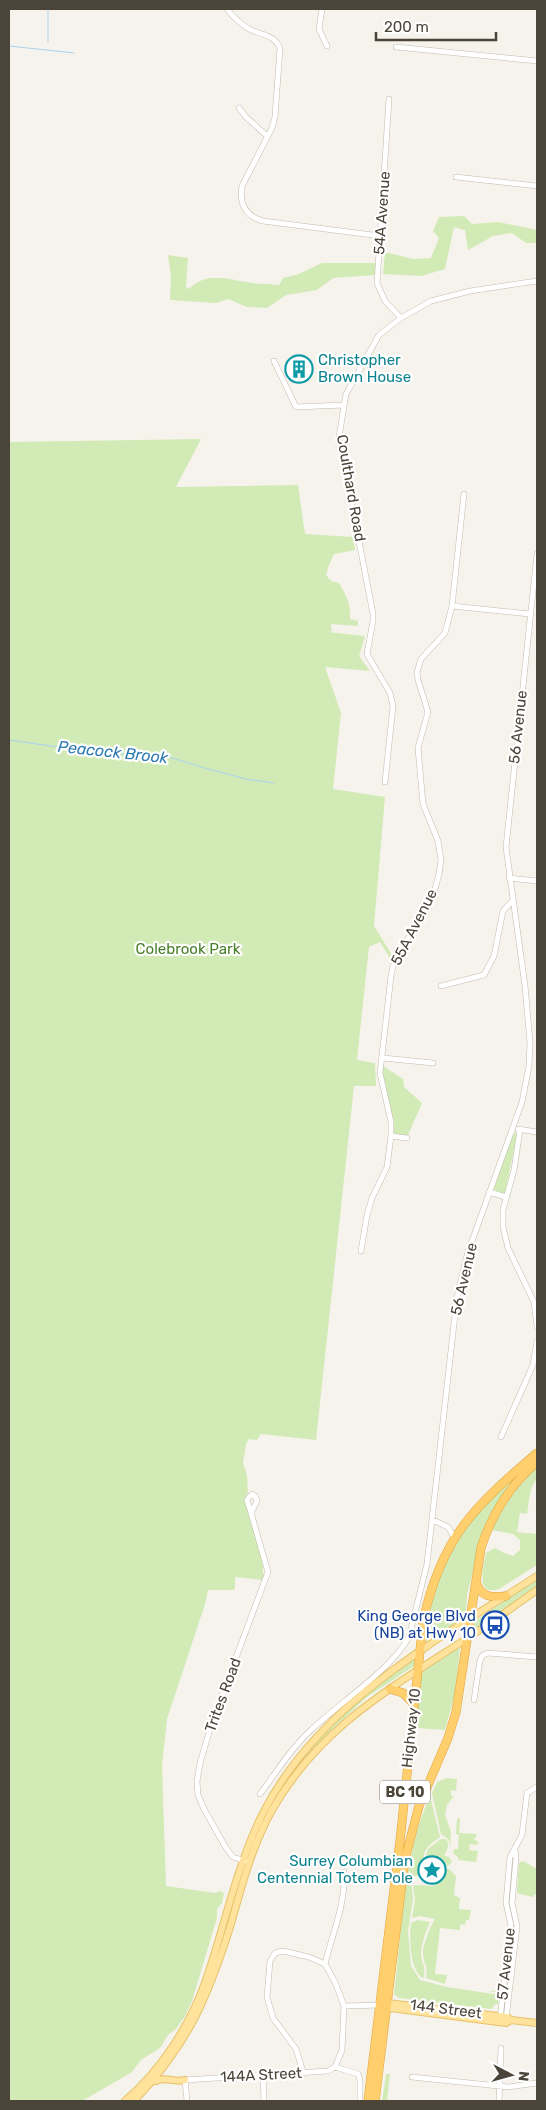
<svg xmlns="http://www.w3.org/2000/svg" width="546" height="2110" font-family="Rubik,sans-serif">
<style>
.green{fill:#d2eab5}
.lines{fill:none;stroke-linecap:round;stroke-linejoin:round}
.stream{stroke:#a9d4f2;stroke-width:1}
.minor-casing{stroke:#c2bbae;stroke-width:6}
.major-casing{stroke:#e6c16a;stroke-width:8}
.highway-casing{stroke:#e0a43c;stroke-width:9}
.minor{stroke:#fff;stroke-width:5}
.major{stroke:#ffe39c;stroke-width:6}
.highway{stroke:#ffcf6e;stroke-width:8}
.labels{text-anchor:middle;dominant-baseline:central;stroke-width:4.5;stroke-linejoin:round;paint-order:stroke}
.shield{fill:#fff;stroke:#817c74;stroke-width:1}
.shield-label{font-size:14px;font-weight:bold;fill:#4b4439}
.street-label{font-size:15px;fill:#4b4439;stroke:#fff}
.culture-label{font-size:15px;fill:#0d838f;stroke:#fff;text-anchor:start}
.park-label{font-size:15px;fill:#4a7f2a;stroke:#fff}
.transit-label{font-size:15px;fill:#164399;stroke:#fff;text-anchor:end}
.water-label{font-size:16px;font-style:italic;fill:#2e7ab2;stroke:#fff}
</style>
<rect width="100%" height="100%" fill="#f6f3ec"/>
<path class="green" d="M464,216L472,224L498,222L537,230V243H526L512,233L493,236L468,250L465,230L454,227L445,269L421,276L383,274L385,252L413,259L431,258L439,238L433,231L439,217Z
M168,255L188,258L186,287L189,289C207,270 230,280 252,283C261,284 270,284 279,285L283,278L299,274L322,263H375V275L333,278L317,290L286,295L267,308L247,307L228,299L216,303L170,300L171,276Z
M201,439L176,487L298,485L305,534L353,537L355,550L334,554L329,565L326,575L331,581L339,583C346,595 351,604 350,619L358,621V626L331,624L332,631L328,632L365,636L359,656L370,671L325,667L341,713L333,789L385,797L374,926L392,955L390,958L380,942L369,947L357,1060L375,1063L376,1086H354L316,1440L261,1434L257,1440L249,1439L246,1444L243,1463L247,1476L248,1492L244,1499L263,1560V1573L265,1576L262,1580L235,1577V1588L234,1590H208L205,1604L167,1719L162,1765L166,1886L215,1893L220,1891L224,1893L222,1903L217,1909V1918L192,2001L185,2016L176,2029L168,2035L160,2048L141,2060L132,2072L122,2078L82,2101H9V442Z
M383,1066L403,1079L404,1087L422,1103L408,1135L392,1136L382,1073Z
M514,1133L517,1134L505,1194L493,1190Z
M537,1458L483,1532L467,1595L466,1616L426,1642C425,1630 429,1616 432,1604C448,1536 486,1502 537,1458Z
M537,1467V1479C529,1487 529,1503 527,1514L520,1513L517,1532L537,1534V1565L499,1589C474,1597 484,1565 486,1553L495,1548L504,1553L513,1556L520,1550V1540L513,1534L492,1530C502,1505 519,1486 537,1467Z
M537,1579V1587L472,1631V1623Z
M460,1647L455,1693L445,1730L416,1728L421,1672Z
M415,1657L414,1666L367,1697L324,1737L303,1761L301,1760C336,1718 372,1689 415,1657Z
M447,1778L457,1779L456,1791L451,1790V1796H454L447,1805L445,1815L451,1832L450,1848L449,1840L441,1834L432,1793L437,1782Z
M430,1796L440,1837C417,1854 427,1851 422,1875L415,1876L411,1879L413,1899L408,1931L411,1966L420,1980L447,1987L493,1994L497,1992H489L500,1989L498,2004L494,2005L492,2009L399,1998L394,1994C403,1927 402,1858 430,1796Z
M460,1818L459,1833L477,1834L474,1840L478,1841L477,1845L470,1844L469,1850L478,1851L476,1862L458,1860V1857L453,1853L454,1849H458L459,1835L456,1834L457,1819Z
M441,1839H446C450,1845 447,1851 444,1856L449,1857L452,1862L448,1866L438,1865V1867L449,1869L456,1876L454,1895L460,1898L459,1909L471,1910L469,1920H466L465,1925L460,1924V1930L440,1928L435,1974L447,1975L445,1984L426,1978C428,1964 424,1965 423,1954C422,1947 431,1924 435,1919L420,1916L412,1918L415,1899L413,1887L415,1885L434,1886L424,1874L427,1859L429,1857L426,1855L428,1849Z
M523,1861L537,1869V1893L532,1897L517,1893L519,1863Z
M418,1920L430,1922C426,1931 421,1944 421,1954C421,1962 427,1967 423,1978C410,1972 409,1935 411,1923Z
M386,2074H390L387,2100L390,2101H382Z"/>
<g class="lines">
<path class="stream" d="M48,42V9
M9,46L74,53
M9,740L86,751L169,757L208,769L246,779L274,783"/>
<g class="minor-casing">
<path id="minor" d="M227,9C232,16 243,26 251,30C263,35 274,35 280,48L275,117L272,128L242,186C239,204 245,216 263,221L380,236
M322,9L319,29L327,46
M396,47L537,61
M389,99L377,283L385,301L401,318
M239,108L246,117L267,136
M456,177L537,186
M274,361L296,407L344,405
M452,606L530,614
M385,782L393,706L390,693L367,654L373,621V614L339,437L346,394L379,335L401,318L431,301L470,291L537,281
M509,878L537,881
M441,986L484,975L494,956L503,911L513,900
M383,1058L433,1063
M518,1129L537,1132
M520,1130L514,1170L503,1210V1227L508,1248L534,1302L537,1327
M391,1136L407,1138
M489,1192L506,1197
M361,1251L367,1215L372,1198L387,1167L391,1136V1122L380,1073L391,976L393,966L435,889L439,874L441,860L438,841L423,804L418,748L428,712L418,680L417,672L421,659L445,633L452,606L464,494
M501,1437L533,1365L537,1341
M433,1520L448,1527L454,1537
M474,1700L480,1660L483,1655L488,1653L537,1657
M260,1794C276,1773 291,1748 311,1730C339,1703 391,1670 409,1637L427,1564L457,1297L467,1255L522,1102L529,1066L530,1042L525,986L506,847L537,554
M245,1861L233,1857L226,1848L204,1809L198,1795L197,1781L200,1763L213,1719L268,1572L251,1513L257,1501L255,1496L252,1494L247,1500L251,1513
M325,1964C332,1934 346,1904 344,1872
M344,2006L380,2005
M500,2019L511,1925L506,1903L510,1857L522,1835L527,1793L537,1787
M506,2019L517,1926L512,1903L516,1858L515,1849
M335,2067L358,2074L360,2080V2101
M303,2072L296,2049L273,2018L267,1997L270,1961L275,1953L283,1951L309,1957L325,1964L335,1982L344,2006L342,2050L335,2067
M263,2075L264,2101
M412,2077L508,2087L537,2083
M187,2101L185,2080L328,2071L335,2067
M499,2101L501,2048"/>
</g>
<g class="major-casing">
<path id="major" d="M383,2004L387,2003L507,2017L511,2020
M383,2007L506,2023L511,2020L537,2023
M156,2081C168,2076 172,2083 185,2080
M125,2101C162,2069 190,2025 206,1980C225,1925 236,1868 262,1815C318,1703 436,1641 537,1576
M134,2101C188,2045 208,1997 231,1924C242,1885 252,1846 272,1810C320,1727 388,1690 466,1639C490,1624 514,1606 537,1590"/>
</g>
<g class="highway-casing">
<path id="highway" d="M476,1580C479,1597 491,1598 506,1596
M390,1689L403,1693L414,1704
M368,2101L400,1841L423,1622C441,1537 474,1507 537,1453
M375,2101L405,1859L419,1806L448,1738L456,1712L481,1548C491,1515 511,1484 537,1462"/>
</g>
<use href="#minor" class="minor"/>
<use href="#major" class="major"/>
<use href="#highway" class="highway"/>
</g>
<defs>
<g id="building-ring" transform="scale(1.4375)"><circle r="9.5" fill="#fff" stroke="#0f9aa8" stroke-width="1.5"/><path d="M-4-6H4V6H1V3H-1V6H-4ZM-2.5-4.3h1.7v1.8h-1.7ZM.8-4.3h1.7v1.8H.8ZM-2.5-1h1.7V.8h-1.7ZM.8-1h1.7V.8H.8Z" fill="#0f9aa8"/></g>
<g id="bus-ring" transform="scale(1.4375)"><circle r="9.5" fill="#fff" stroke="#1a4fb4" stroke-width="1.5"/><path d="M-5-6H5V4H4V6H2V4H-2V6H-4V4H-5ZM-3.5-4V0h7V-4ZM-3.5 1.2v1.5H-2V1.2ZM2 1.2v1.5H3.5V1.2Z" fill="#1a4fb4"/></g>
<g id="sight-ring" transform="scale(1.4375)"><circle r="9.5" fill="#fff" stroke="#0f9aa8" stroke-width="1.5"/><path d="M0-6L1.8-2.2L6-1.7L2.9 1.2L3.7 5.4L0 3.3L-3.7 5.4L-2.9 1.2L-6-1.7L-1.8-2.2Z" fill="#0f9aa8"/></g>
</defs>
<g fill-rule="evenodd">
<use href="#building-ring" x="299" y="369"/>
<use href="#bus-ring" x="495" y="1625"/>
<use href="#sight-ring" x="432" y="1870"/>
</g>
<g class="labels">
<rect class="shield" x="380" y="1780.5" width="50" height="23" rx="4"/>
<g class="shield-label">
<text x="405" y="1792">BC 10</text>
</g>
<g class="street-label">
<text transform="translate(382 213) rotate(-86)">54A Avenue</text>
<text transform="translate(351 488) rotate(80)">Coulthard Road</text>
<text transform="translate(518 727) rotate(-84)">56 Avenue</text>
<text transform="translate(414 927) rotate(-63)">55A Avenue</text>
<text transform="translate(464 1279) rotate(-77)">56 Avenue</text>
<text transform="translate(223 1695) rotate(-70)">Trites Road</text>
<text transform="translate(411 1728) rotate(-84)">Highway 10</text>
<text transform="translate(506 1964) rotate(-84)">57 Avenue</text>
<text transform="translate(446 2009) rotate(7)">144 Street</text>
<text transform="translate(261 2075) rotate(-3)">144A Street</text>
</g>
<g class="culture-label">
<text x="318" y="360">Christopher<tspan x="318" dy="17">Brown House</tspan></text>
<text x="413" y="1861" text-anchor="end">Surrey Columbian<tspan x="413" dy="17">Centennial Totem Pole</tspan></text>
</g>
<g class="park-label">
<text x="188" y="949">Colebrook Park</text>
</g>
<g class="transit-label">
<text x="476" y="1616">King George Blvd<tspan x="476" dy="17">(NB) at Hwy 10</tspan></text>
</g>
<g class="water-label">
<text transform="translate(113 752) rotate(6)">Peacock Brook</text>
</g>
</g>
<rect width="546" height="2110" fill="none" stroke="#4b4439" stroke-width="20"/>
<g transform="translate(511 2075) rotate(96)" stroke="#ffffff" stroke-width="4" paint-order="stroke">
<path d="M0-4L9 19L0 12L-9 19Z" fill="#4b4439"/>
<text y="-8" font-size="14" font-weight="bold" text-anchor="middle" fill="#4b4439">N</text>
</g>
<path d="M376 32v8h120v-8" fill="none" stroke="#4b4439" stroke-width="2.5"/>
<text x="384" y="32" font-size="15" fill="#4b4439" stroke="#ffffff" stroke-width="4" paint-order="stroke">200 m</text>
</svg>
